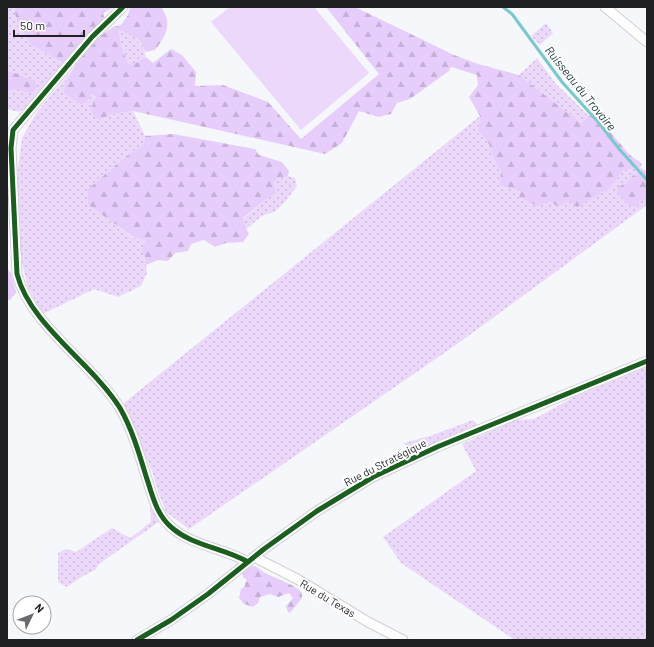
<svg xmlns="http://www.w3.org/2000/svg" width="654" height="647" font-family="Barlow,sans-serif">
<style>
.grass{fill:url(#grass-dots)}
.forest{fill:url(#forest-firs)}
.pitch{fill:#ecd8fb}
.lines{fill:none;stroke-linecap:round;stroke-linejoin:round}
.stream{stroke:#7ac8ce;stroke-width:3}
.minor-casing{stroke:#d0d1d4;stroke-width:11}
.minor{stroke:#fefefe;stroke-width:9}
.cycleway-casing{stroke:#fff;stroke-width:8}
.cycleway{stroke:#1b5e20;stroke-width:5}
.labels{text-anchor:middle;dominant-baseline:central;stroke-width:4;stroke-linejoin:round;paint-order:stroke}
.street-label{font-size:11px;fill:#1f2022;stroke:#fff}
.water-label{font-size:12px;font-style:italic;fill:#253e40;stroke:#fff}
</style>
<defs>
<pattern id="grass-dots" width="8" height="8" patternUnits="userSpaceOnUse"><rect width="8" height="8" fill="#ecd8fb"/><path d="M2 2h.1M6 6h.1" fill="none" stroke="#cab9d7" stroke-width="1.8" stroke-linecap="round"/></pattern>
<pattern id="forest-firs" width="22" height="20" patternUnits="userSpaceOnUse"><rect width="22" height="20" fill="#e7cdfb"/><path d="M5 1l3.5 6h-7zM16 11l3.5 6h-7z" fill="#c6b0d7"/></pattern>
</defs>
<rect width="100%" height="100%" fill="#f5f7fa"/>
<path class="grass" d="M7,7H14L17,23L31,45L63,63L29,105L19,112L7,109V97L9,91L17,89L33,80L7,70Z
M546,23L553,33L540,45L531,36Z
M119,30L132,34L143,47L146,57L136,63L128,65L121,46Z
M537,58L556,84L589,116L581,123L519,75Z
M72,70L65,83L75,100L82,105L87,102L91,94L96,98L91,108L100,120L111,114L133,111L145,136L143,145L125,157L87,190L88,205L134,238L147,240L145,256L147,273L141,286L118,297L94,289L43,314L28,288L21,259V236L18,193V168L22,138L37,112Z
M480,116L478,131L489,144L493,158L501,171L521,191L549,201L558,207L570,201L611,187L623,170H628L640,167L643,169L631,177L626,183L618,187L639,201L647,199V205L460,342L189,529L166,512L158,492L153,474L124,403Z
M288,176L295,178L297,186L285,202L274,212L262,216L246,229L244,225L243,219L266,199L276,194L274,183L278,178Z
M647,367V640H512V638L401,563L383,537L476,471L462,444L516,420L534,419L576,396Z
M473,420L478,425L411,453L404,443L430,436Z
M150,506L160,521L99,564L95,570L83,576L67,587L58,582V553L66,549L76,552L112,528L130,538L151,522Z"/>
<path class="forest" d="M14,7H115L103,13L105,20L63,63L31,45L17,23Z
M130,7H161C173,23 166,36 155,50L145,52C141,39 131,33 119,30L121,46L128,64L136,63L146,57L153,63L171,49L182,55L196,72L195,86L223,85L268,102L301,139L379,74L326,7H355L454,55L478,64L519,75L581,123L589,116L595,115C607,128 618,141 629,154C633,158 638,160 642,164L640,167L628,170H623L611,187L577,207L570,201L558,207L549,201L538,206L519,197L521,191L500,185L501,171L493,158L489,144L478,131L480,116L469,97L478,85L477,75L451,67L449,71L410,99L397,103L391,114L378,117L359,111L342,143L325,154L133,111L111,114L100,120L93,116L91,108L96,97L91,94L87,102L82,105L64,93L65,83L79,59L100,36L113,27L121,25L128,15Z
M7,70L33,80L37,85L35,91L27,93L17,89L9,91L7,97Z
M173,134L255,149L259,155L282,162L289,171L288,176L278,178L274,183L276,194L266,199L243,218L244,225L249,234L243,242L226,243L215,247L204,240L191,244L188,251L175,253L168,261L158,260L146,265L145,256L141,251L146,240L135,238L88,205L87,190L125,157L143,145L145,136Z
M643,169L647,173V199L639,201V206H631L624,203V198L617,194L618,187L626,183L631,177Z
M7,269L11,273L16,292L10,300H7Z
M255,566C259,568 261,571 265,573C273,577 296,585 301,592C302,593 302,596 302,598L290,613L288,612L286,606L293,598L289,593L278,597L270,594L260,597L258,603L253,607L244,604L239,598L241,589L245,586V583L247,580L243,577L242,572L247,567Z"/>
<path class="pitch" d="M230,7H314L369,73L301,130L211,22Z"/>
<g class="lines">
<path class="stream" d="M503,7L512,14L562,82L599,123L620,150L647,180"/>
<g class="minor-casing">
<path id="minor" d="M123,7L92,37L13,130L11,148L17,274C30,325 92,363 120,408C132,429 139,453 146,476C152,494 156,514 171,527C192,546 224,548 248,562
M605,7L647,42
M254,557L299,580L368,622L403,640
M137,640L171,620L208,594L264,549L317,511L373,477L437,447L647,361"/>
</g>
<use href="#minor" class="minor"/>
<g class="cycleway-casing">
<path id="cycleway" d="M123,7L92,37L13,130L11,148L17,274C30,325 92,363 120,408C132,429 139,453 146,476C152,494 156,514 171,527C192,546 224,548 248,562
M137,640L171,620L208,594L264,549L317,511L373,477L437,447L647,361"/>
</g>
<use href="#cycleway" class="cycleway"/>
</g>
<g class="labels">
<g class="street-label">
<text transform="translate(385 462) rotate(-27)">Rue du Stratégique</text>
<text transform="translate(328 598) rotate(31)">Rue du Texas</text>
</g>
<g class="water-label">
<text transform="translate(581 88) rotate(51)">Ruisseau du Trovaire</text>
</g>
</g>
<rect width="654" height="647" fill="none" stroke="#1f2022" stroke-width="16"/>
<g transform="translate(32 615) rotate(47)"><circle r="19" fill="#ffffff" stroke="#a5a6a7"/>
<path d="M0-3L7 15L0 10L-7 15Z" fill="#6a6b6e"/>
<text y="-6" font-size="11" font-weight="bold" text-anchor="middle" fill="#1f2022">N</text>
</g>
<path d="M14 30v6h70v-6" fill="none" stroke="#1f2022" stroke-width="2"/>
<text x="20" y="30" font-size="12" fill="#1f2022" stroke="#ffffff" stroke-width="3" paint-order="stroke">50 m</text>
</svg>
